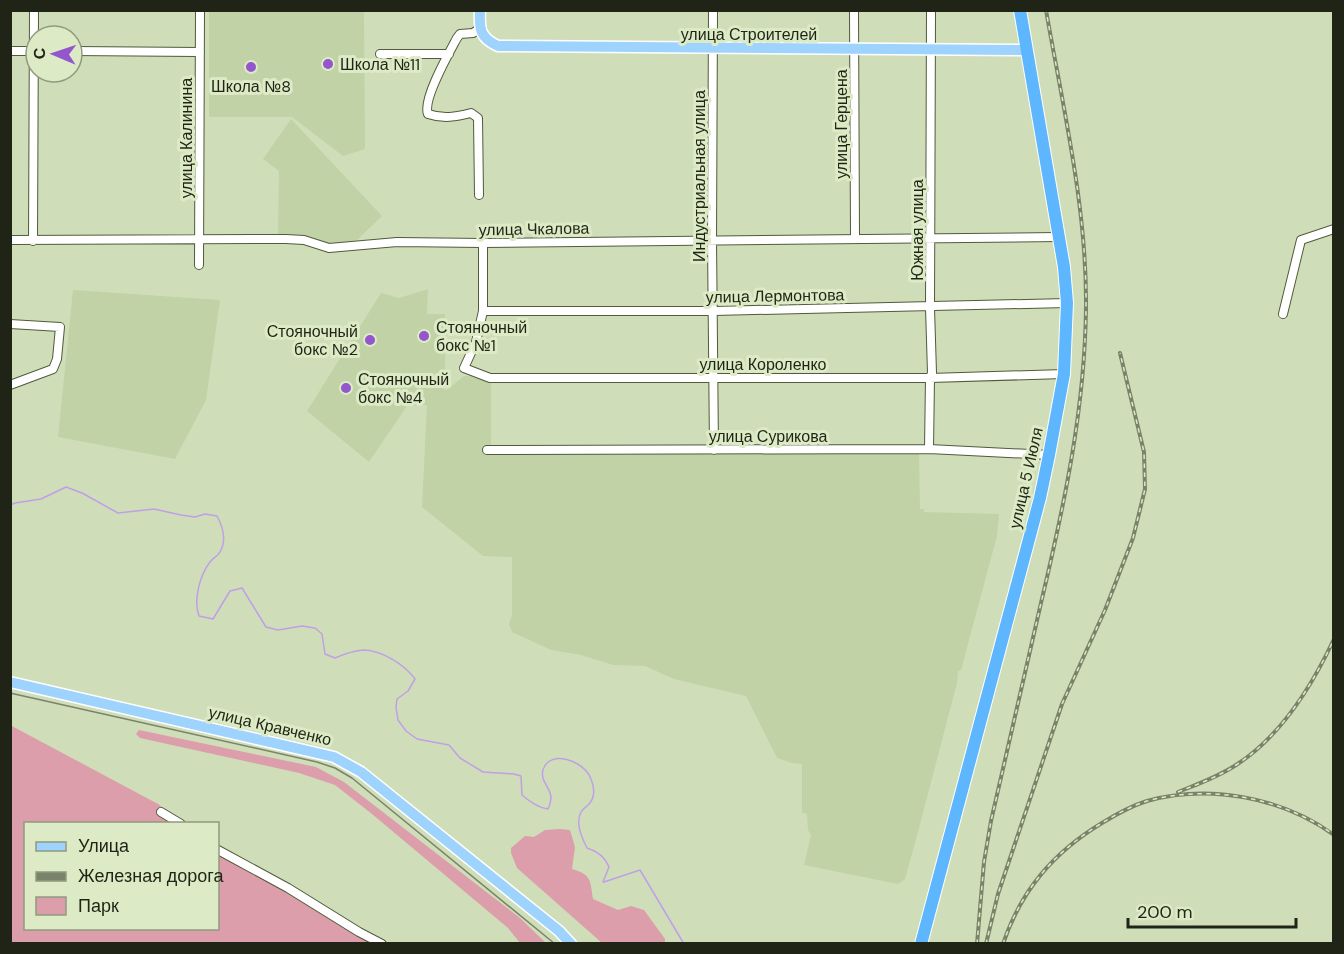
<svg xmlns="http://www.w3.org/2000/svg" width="1344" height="954" font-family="'DM Sans',sans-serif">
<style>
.built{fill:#c0d2a6}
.green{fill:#dc9eaa}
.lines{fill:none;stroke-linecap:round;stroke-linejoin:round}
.stream{stroke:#c19fe8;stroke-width:1.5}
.minor-casing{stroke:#4f5b3b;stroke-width:10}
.major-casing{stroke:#fff;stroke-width:13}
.highway-casing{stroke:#fff;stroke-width:14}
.minor{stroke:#fff;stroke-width:8}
.major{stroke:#9ed3fe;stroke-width:10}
.highway{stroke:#5db6fe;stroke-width:12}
.tram{stroke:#798369;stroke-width:1.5}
.rail-casing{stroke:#798369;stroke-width:4}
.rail{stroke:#dcebc5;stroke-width:1.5;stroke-dasharray:4.5;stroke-linecap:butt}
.poi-dot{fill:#9356cc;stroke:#dcebc5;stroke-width:2}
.labels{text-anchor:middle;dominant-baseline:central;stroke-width:6;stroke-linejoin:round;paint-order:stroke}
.street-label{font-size:16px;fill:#1f2416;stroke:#dcebc5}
.poi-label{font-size:16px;fill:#1f2416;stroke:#dcebc5;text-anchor:start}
</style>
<rect width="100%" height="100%" fill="#cfdeb9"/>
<path class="built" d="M209,11H364L365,149L343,156L292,117H209Z
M291,119L382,216L354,243L322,244L309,237L278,234L279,171L263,159Z
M428,289L427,314H445V377H442V381L437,382V387L447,390L464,376H472L491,381V451L919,452L920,509H924V512L999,514L997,536L961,670L958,671L957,683L918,832L905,879L898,884L804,865L811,835L808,830L807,814L802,812V764L792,763L777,758L746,696L674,679L645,666L613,665L581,655L551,650L512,632L509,624L512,615V557L483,556L422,507L427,405L407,406L369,462L307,411L381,293L399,298Z
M73,290L220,300L206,400L175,459L58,437Z"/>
<path class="green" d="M10,725L158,804L185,823L26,824V928H218V845L299,891L383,943H11Z
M139,730L316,767L344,782L520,918L546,943H520L508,928L372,814L335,785L299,773L140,738L136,734Z
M560,829L570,830L575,847L572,869C592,875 590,880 593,899L618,910L631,906L644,910L665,939V943L624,942L602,943L517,868L511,853V848L525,836L534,837L545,830Z"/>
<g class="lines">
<path class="stream" d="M10,505L15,503L41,499L66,487L82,493L118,513L154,509L181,515L195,517L205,514L217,516C223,527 227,540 220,552C218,556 213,558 210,562C200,575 193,600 199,616L213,619L230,591L242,588L266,627L278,630L302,626L315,628L322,634L325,654L335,658C344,654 353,651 363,650C381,650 404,664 415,679L408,691L397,699L396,707L398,720L406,731L417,739L449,745L460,758L483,772L514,774L521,776L522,795C530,802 538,808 548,809C558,789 539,785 543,770C549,749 584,760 591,779C595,788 595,799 588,805C586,807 582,810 581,812C575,823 582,838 587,848C598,852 604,856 609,867L603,882
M604,882L640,870L684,944"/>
<g class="minor-casing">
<path id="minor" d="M713,10L712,240L714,450
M854,10L855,238
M479,29L473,33L460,34L457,38C449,53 422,100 428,114C443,119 456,117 471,113L478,118L479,195
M10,51H36
M72,51L200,52
M380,54H449
M10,240L286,239L304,240L329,248L397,242L483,243L1059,237
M33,241L34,10
M483,243V311L476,342L464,368L490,378H930L1064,374
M199,265L200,10
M483,311H714L1067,303
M1283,314L1301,240L1334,229
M10,324L60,327L57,359L53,369L10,385
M929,449L930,378L932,373L930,308L931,10
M487,450L929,449L1049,455
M161,812L181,824
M218,850L288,888L359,932L382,944"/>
</g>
<g class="major-casing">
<path id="major" d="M480,10C479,29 480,38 498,46L1026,50
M10,682L334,757L361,772L559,931L571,944"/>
</g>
<g class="highway-casing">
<path id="highway" d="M921,944L1040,498L1049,455L1064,374L1067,303L1064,267L1020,10"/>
</g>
<use href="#minor" class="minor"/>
<use href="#major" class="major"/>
<use href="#highway" class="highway"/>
<path class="tram" d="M10,693L317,762L335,768L352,778L555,944"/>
<g class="rail-casing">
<path id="rail" d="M1178,792C1198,784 1218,777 1236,765C1280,737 1312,686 1334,639
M977,944L984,862L991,821C1008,748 1024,676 1041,603C1064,506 1085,409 1086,307C1087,208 1063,108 1046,10
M986,944L998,894L1062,704L1105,610L1133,538L1145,489L1144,452L1120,353
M1003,944C1021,890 1054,852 1102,823C1115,815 1131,806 1147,801C1209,784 1282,797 1334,835"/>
</g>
<use href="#rail" class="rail"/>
</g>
<g class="poi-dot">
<circle cx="328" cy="64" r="6"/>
<circle cx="251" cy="67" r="6"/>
<circle cx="424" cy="336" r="6"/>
<circle cx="370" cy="340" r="6"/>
<circle cx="346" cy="388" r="6"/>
</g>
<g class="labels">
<g class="street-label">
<text x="749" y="34">улица Строителей</text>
<text transform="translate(841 124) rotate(-90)">улица Герцена</text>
<text transform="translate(186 138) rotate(-90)">улица Калинина</text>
<text transform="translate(699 176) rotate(-90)">Индустриальная улица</text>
<text transform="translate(534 229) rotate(-1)">улица Чкалова</text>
<text transform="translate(917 230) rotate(-90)">Южная улица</text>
<text transform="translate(775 296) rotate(-1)">улица Лермонтова</text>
<text x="763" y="364">улица Короленко</text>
<text x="768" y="436">улица Сурикова</text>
<text transform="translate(1026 478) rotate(-77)">улица 5 Июля</text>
<text transform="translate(270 726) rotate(13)">улица Кравченко</text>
</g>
<g class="poi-label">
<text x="340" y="64">Школа №11</text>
<text x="251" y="86" text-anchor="middle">Школа №8</text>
<text x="436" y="327">Стояночный<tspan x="436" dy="18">бокс №1</tspan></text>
<text x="358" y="331" text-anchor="end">Стояночный<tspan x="358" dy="18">бокс №2</tspan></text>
<text x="358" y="379">Стояночный<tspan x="358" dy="18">бокс №4</tspan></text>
</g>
</g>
<rect width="1344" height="954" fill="none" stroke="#1f2416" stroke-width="24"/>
<rect x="24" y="822" width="195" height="108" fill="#dcebc5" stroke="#909b7f" stroke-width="1.5"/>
<rect x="36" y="842" width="30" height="9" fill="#9ed3fe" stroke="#909b7f" stroke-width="1.5"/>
<text x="78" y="852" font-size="18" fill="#1f2416">Улица</text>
<rect x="36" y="872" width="30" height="9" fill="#798369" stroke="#909b7f" stroke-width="1.5"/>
<text x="78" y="882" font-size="18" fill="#1f2416">Железная дорога</text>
<rect x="36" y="897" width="30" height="18" fill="#dc9eaa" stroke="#909b7f" stroke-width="1.5"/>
<text x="78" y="912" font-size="18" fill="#1f2416">Парк</text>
<g transform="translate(54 54) rotate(272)"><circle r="28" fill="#dcebc5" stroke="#909b7f" stroke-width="1.5"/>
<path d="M0-4.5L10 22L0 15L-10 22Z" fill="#9356cc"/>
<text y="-9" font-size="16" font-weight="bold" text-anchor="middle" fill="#1f2416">С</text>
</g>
<path d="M1128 918v9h168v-9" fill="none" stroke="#1f2416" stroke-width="3"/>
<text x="1137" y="918" font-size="18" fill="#1f2416" stroke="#dcebc5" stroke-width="4.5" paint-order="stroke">200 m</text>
</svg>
